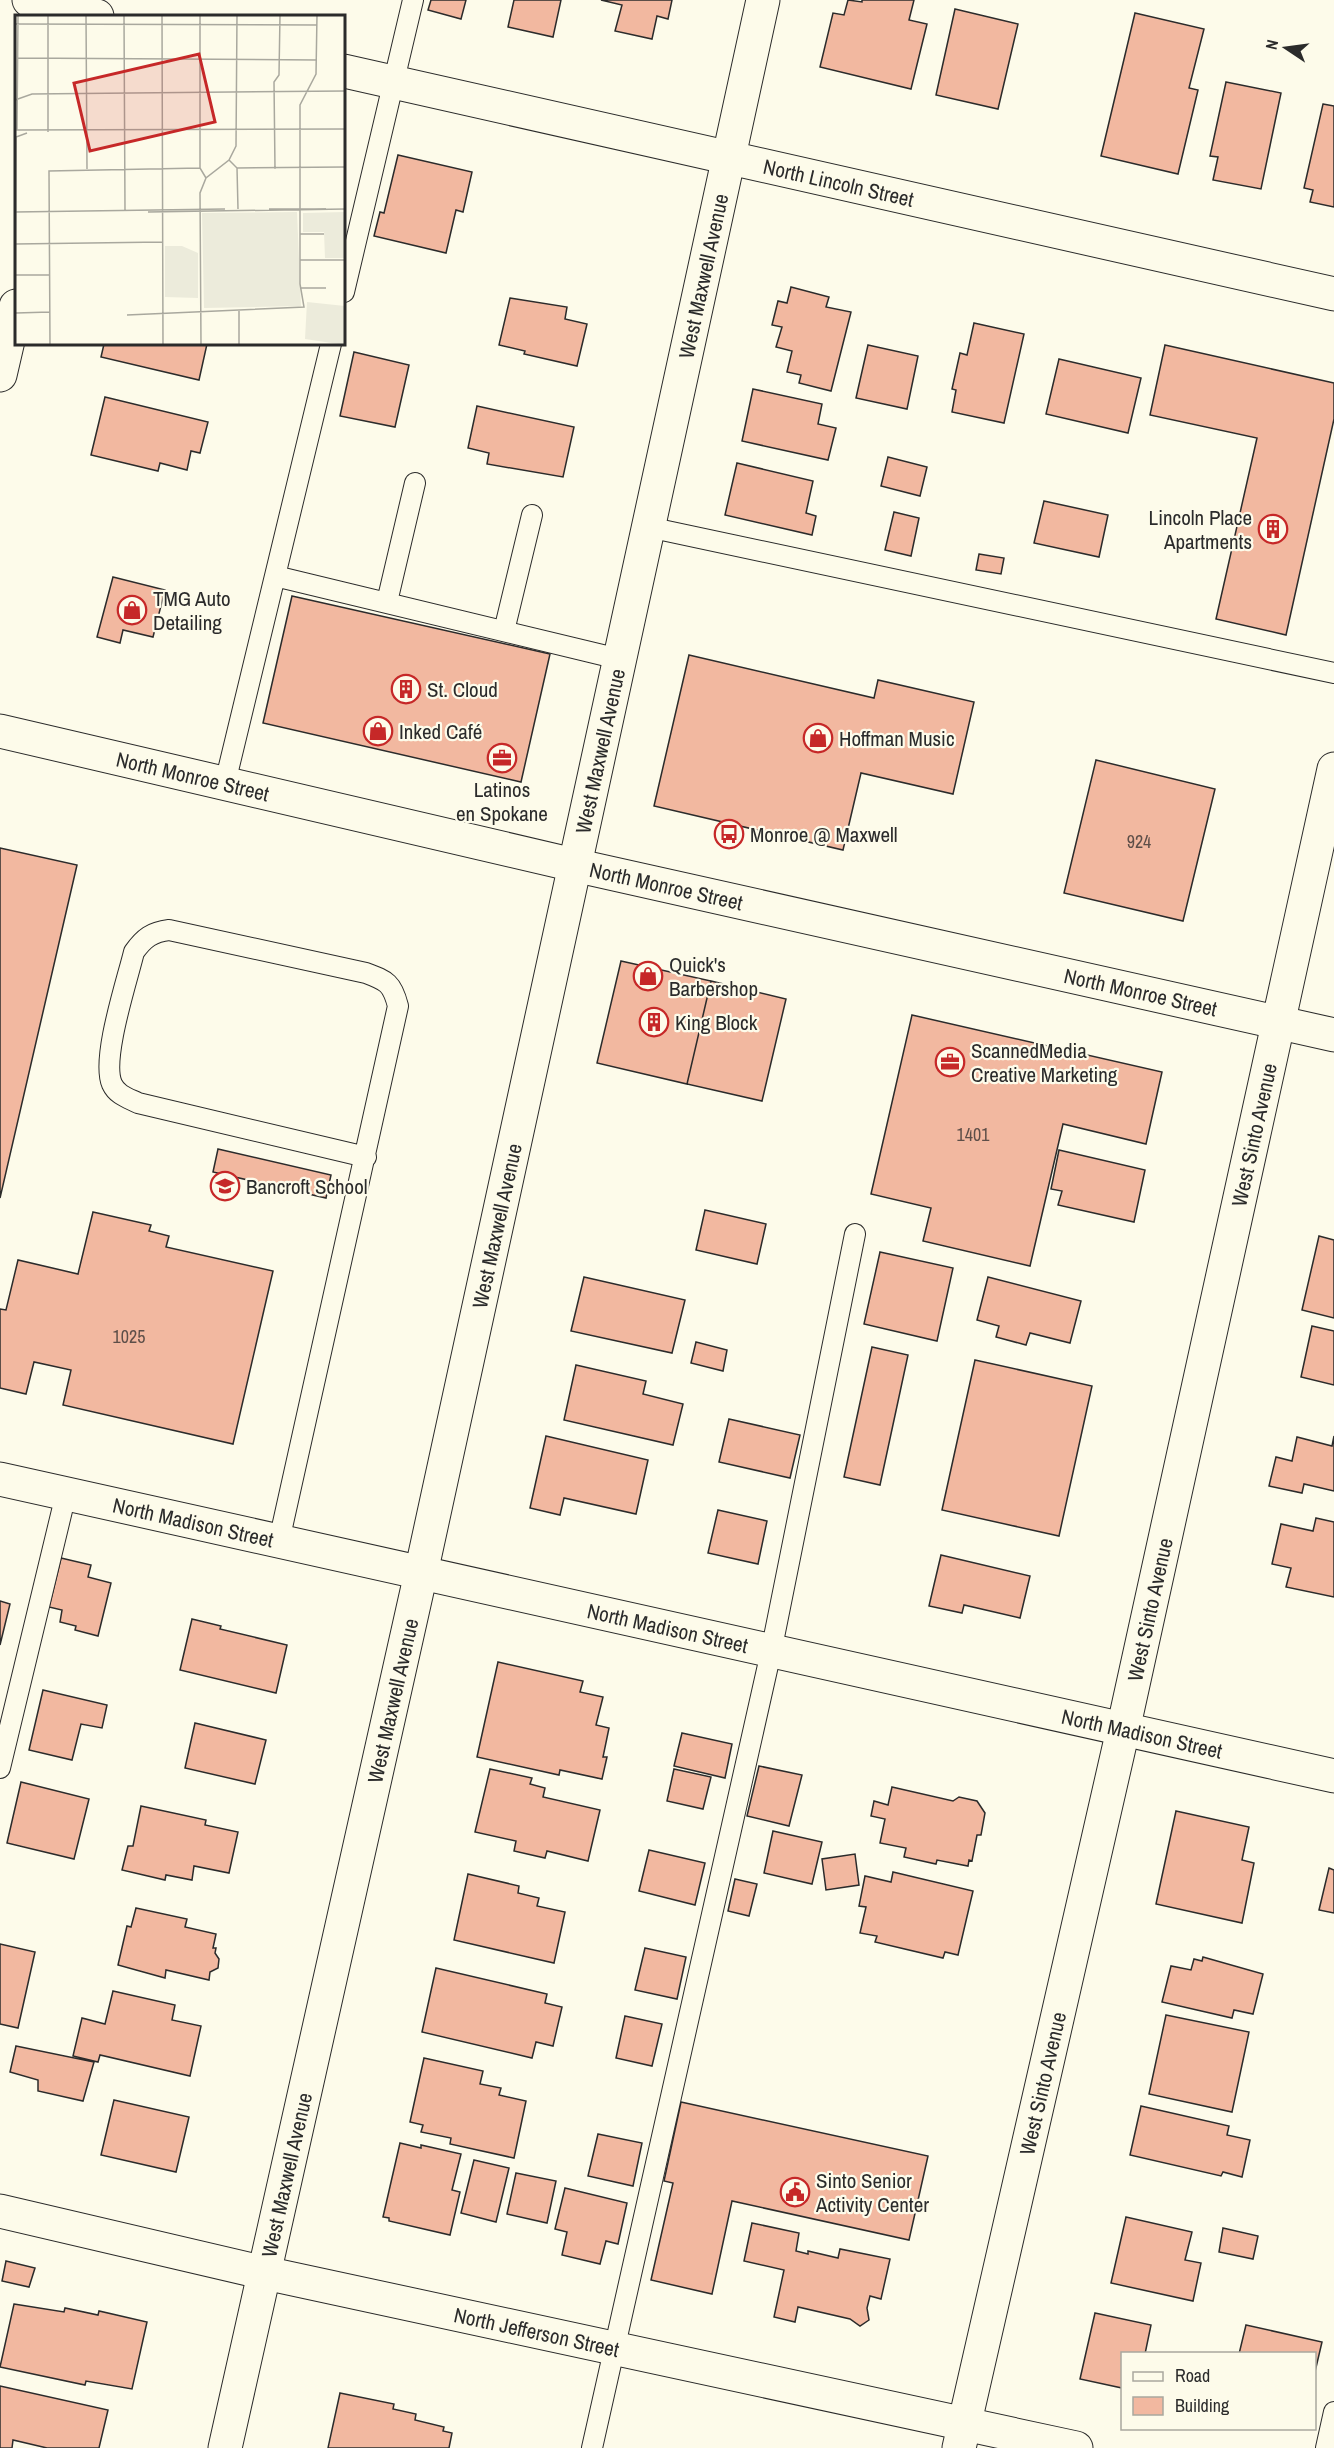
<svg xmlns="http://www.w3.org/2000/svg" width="1334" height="2448" font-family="'Archivo Narrow',sans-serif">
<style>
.building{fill:#f2b8a0;stroke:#2b2b2b;stroke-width:1.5}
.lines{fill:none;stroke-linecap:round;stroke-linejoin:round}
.service-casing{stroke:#2b2b2b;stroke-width:22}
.minor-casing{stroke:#2b2b2b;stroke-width:35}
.tertiary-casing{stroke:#2b2b2b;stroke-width:35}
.secondary-casing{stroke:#2b2b2b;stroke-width:35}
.service{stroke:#fdfbea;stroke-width:20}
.minor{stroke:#fdfbea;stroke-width:33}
.tertiary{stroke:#fdfbea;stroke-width:33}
.secondary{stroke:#fdfbea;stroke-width:33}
.labels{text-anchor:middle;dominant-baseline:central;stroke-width:4.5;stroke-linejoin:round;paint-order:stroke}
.number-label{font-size:18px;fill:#5d4e48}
.street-label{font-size:21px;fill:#2b2b2b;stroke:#fdfbea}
.poi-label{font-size:21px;fill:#2b2b2b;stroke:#fdfbea;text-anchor:start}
.inset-road{fill:none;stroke:#a9a89e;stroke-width:1.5}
.view{fill:#c62828;fill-opacity:0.15;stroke:#c62828;stroke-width:3}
.inset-edge{fill:none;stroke:#2b2b2b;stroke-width:3}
</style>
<rect width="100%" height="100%" fill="#fdfbea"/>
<path class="building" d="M431,0H466L461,19L428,10Z
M514,0H561L553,37L508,27Z
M601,0H672L668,19L657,16L652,39L615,31L622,5Z
M848,0L862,2V0H914L909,20L927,24L911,89L820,67L833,13L844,15Z
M955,9L1018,24L998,109L936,95Z
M1135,13L1204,29L1189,88L1198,90L1178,174L1101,156Z
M1226,82L1281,93L1261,189L1213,180L1218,157L1210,156Z
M1323,104L1334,106V207L1310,202L1313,190L1304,188Z
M398,155L472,172L463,212L456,210L446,253L374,236L380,212L384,213Z
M791,287L829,297L826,307L851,312L831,391L799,383L801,375L787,372L792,351L776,347L782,327L772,325L778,301L787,303Z
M510,298L567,307L565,319L587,324L577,366L524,354L525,351L499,345Z
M974,323L1024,334L1004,423L952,412L956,390L952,389L960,353L967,355Z
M104,344H207L199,380L101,357Z
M868,345L918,356L907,409L856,398Z
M1165,345L1334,383V419L1286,635L1216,619L1257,438L1150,415Z
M354,352L409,365L395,427L340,416Z
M1059,359L1141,378L1128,433L1046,414Z
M753,389L822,404L818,424L836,428L828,460L742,441Z
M105,397L208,422L200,453L191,451L187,470L160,463L158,471L91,455Z
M477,406L574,427L563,477L487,464L489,453L468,448Z
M888,457L927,467L920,496L881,486Z
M737,463L813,481L806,513L816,516L812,535L725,515Z
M1044,501L1108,515L1099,557L1034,543Z
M894,512L919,518L911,556L885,550Z
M979,554L1004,558L1001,574L976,570Z
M113,577L165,590L153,637L123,630L120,643L97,637Z
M292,596L550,654L521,782L263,723Z
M689,655L874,698L878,680L974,702L953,794L861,773L843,850L654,806Z
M1096,760L1215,789L1183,921L1064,893Z
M0,848L77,865L0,1198Z
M621,961L711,981L687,1084L597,1063Z
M711,981L786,999L762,1101L687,1084Z
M912,1015L1162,1072L1146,1144L1063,1124L1030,1266L923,1241L931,1208L871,1194Z
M218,1149L331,1175L326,1198L213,1172Z
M1059,1150L1145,1170L1134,1222L1058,1205L1062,1191L1051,1189Z
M705,1210L766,1224L757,1264L696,1250Z
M93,1212L151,1225L149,1231L169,1236L166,1247L273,1271L233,1444L63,1405L71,1370L34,1362L26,1394L0,1388V1309L6,1310L18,1260L78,1274Z
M1319,1236L1334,1240V1318L1302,1310Z
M880,1252L953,1268L937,1341L864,1324Z
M584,1277L685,1300L672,1353L571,1331Z
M988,1277L1081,1301L1070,1343L1030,1333L1026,1345L996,1337L999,1326L977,1320Z
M1312,1326L1334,1331V1385L1301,1377Z
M696,1342L727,1350L723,1371L691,1363Z
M872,1347L908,1355L880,1485L844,1477Z
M975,1360L1092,1386L1059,1536L942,1510Z
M576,1365L646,1381L643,1394L683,1404L673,1445L564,1420Z
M729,1419L800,1435L790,1478L719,1462Z
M546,1436L648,1460L636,1514L564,1498L560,1515L530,1508Z
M1334,1436V1491L1304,1484L1302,1493L1269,1486L1276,1457L1292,1461L1297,1437L1332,1446Z
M718,1510L767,1521L758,1564L708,1553Z
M1316,1518L1334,1522V1597L1286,1587L1291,1568L1272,1564L1281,1524L1313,1531Z
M941,1555L1030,1576L1020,1618L964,1605L962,1613L929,1606Z
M61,1558L91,1565L88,1577L111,1583L98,1636L75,1630L76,1626L60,1622L62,1610L49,1607Z
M0,1601L10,1604L0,1645Z
M192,1619L221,1626L220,1629L287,1645L276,1693L180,1670Z
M498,1662L583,1681L580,1692L603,1697L596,1725L609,1728L603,1757H607L602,1779L560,1770L559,1775L477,1757Z
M43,1690L107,1705L102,1728L81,1724L72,1760L29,1750Z
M195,1723L266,1740L255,1784L185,1768Z
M682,1733L732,1744L725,1778L674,1766Z
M759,1766L802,1775L789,1826L747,1816Z
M490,1769L532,1778L530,1784L545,1788L543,1797L600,1810L588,1861L547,1851L545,1858L514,1851L516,1841L475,1832Z
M674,1769L711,1777L703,1809L667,1801Z
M21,1782L89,1799L74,1859L7,1843Z
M892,1787L953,1801L959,1797L977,1801L985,1813L981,1835H977L972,1861L969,1860L968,1866L937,1860L936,1864L904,1857L906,1848L880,1843L885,1819L871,1816L874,1801L888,1805Z
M141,1806L206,1820L205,1825L238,1832L229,1873L194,1866L192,1880L166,1875L165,1880L122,1870L128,1846H133Z
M1176,1811L1249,1827L1242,1860L1254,1863L1242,1923L1156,1904Z
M773,1831L822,1842L812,1884L764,1873Z
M649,1850L705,1863L695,1905L639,1891Z
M855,1854L859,1885L826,1890L822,1859Z
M1329,1868L1334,1870V1913L1319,1910Z
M893,1872L973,1891L958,1955L945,1952L943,1958L875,1942L877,1936L860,1933L866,1907L859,1906L865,1876L891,1882Z
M468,1874L519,1886L518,1893L539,1898L537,1906L565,1912L554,1963L454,1940Z
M735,1879L757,1884L749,1916L728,1911Z
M136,1908L187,1919L185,1927L216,1934L213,1948H216L215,1953L219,1959L218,1968L210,1972L209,1980L166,1970L165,1978L118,1965L127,1926L131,1927Z
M0,1944L35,1952L18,2028L0,2024Z
M645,1948L686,1957L677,1999L635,1990Z
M1203,1957L1263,1974L1253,2014L1234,2010L1232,2018L1162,2002L1171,1966L1191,1970L1194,1959L1202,1961Z
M436,1968L547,1994L545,2003L562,2007L553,2046L536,2042L532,2058L422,2032Z
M113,1991L175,2005L172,2020L201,2026L190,2076L100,2055L98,2062L73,2056L82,2018L105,2024Z
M1166,2015L1249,2032L1232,2112L1149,2094Z
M625,2016L662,2024L652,2066L616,2058Z
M16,2046L94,2062L83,2101L38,2091V2080L10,2072Z
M424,2058L483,2071L480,2084L501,2088L499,2095L526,2101L514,2158L450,2144L451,2138L421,2132L423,2125L410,2122Z
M114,2100L189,2117L176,2172L101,2155Z
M681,2102L928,2156L909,2240L732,2201L712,2294L651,2280L673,2183L664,2181Z
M1141,2106L1229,2126L1227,2135L1250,2140L1242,2177L1223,2172L1221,2176L1130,2155Z
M598,2134L642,2143L633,2186L588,2176Z
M400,2143L421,2148V2145L461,2154L452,2190L460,2192L450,2235L389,2221V2218L383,2217Z
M474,2160L509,2168L496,2222L461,2213Z
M516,2173L556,2181L547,2223L507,2214Z
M565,2188L627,2203L618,2244L606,2241L600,2264L562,2255L567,2232L555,2229Z
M1126,2217L1192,2232L1185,2260L1201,2263L1193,2301L1111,2283Z
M752,2223L799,2233L796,2251L808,2254V2251L838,2258L840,2249L890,2259L881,2299L870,2296L867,2308L869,2320L860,2326L850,2319L798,2307L795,2322L774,2317L784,2270L744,2261Z
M1223,2228L1258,2236L1253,2259L1219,2252Z
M6,2261L35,2268L29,2287L2,2281Z
M14,2304L64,2312L65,2308L98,2315L99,2311L147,2322L132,2389L86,2381L85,2385L0,2367Z
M1095,2313L1151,2325L1145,2354H1122V2388L1080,2379Z
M1246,2325L1322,2342L1314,2376V2354H1239Z
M0,2386L108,2410L99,2448H47L13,2440L12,2448H0Z
M340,2393L394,2404L393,2409L416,2414L415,2420L444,2427L443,2431L452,2433L449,2448H328Z"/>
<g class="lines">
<g class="service-casing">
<path id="service" d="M344,292L413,0
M648,527L1334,673
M275,576L619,659
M387,602L415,483
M504,631L532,515
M225,783L331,344
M279,1541L398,1006C392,983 387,981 366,973L169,930C152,932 144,938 134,952C127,981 101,1059 112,1084C117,1095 128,1098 138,1103L366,1157
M0,1768L66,1494
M592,2448L771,1652L855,1234
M1326,2448L1334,2412"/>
</g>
<g class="minor-casing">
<g id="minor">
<path d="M29,0L97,16"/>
<path id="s1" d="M344,71L1334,294"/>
<path d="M0,375L16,306"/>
<path id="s2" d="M0,1479L1334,1776"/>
<path id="s3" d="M0,2211L265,2273L1076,2448"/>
<path id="s4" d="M959,2448L1123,1730L1334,769"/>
</g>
</g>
<g class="tertiary-casing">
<g id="tertiary">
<path id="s5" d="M225,2448L421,1573L763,0"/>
</g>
</g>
<g class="secondary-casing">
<g id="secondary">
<path id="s6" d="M0,731L574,865L1334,1035"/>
</g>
</g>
<use href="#service" class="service"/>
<use href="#minor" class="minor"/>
<use href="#tertiary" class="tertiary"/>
<use href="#secondary" class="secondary"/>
</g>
<defs>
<g id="building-ring" transform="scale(1.5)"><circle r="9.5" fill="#fdfbea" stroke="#c62828" stroke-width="1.5"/><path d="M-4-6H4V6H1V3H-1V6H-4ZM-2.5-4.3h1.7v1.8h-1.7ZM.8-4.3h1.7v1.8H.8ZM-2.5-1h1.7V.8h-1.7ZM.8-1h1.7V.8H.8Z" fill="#c62828"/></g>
<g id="shop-ring" transform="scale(1.5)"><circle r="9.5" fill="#fdfbea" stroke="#c62828" stroke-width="1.5"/><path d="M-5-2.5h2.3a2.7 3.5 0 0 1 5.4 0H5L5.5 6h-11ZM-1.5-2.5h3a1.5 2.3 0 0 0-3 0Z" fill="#c62828"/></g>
<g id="office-ring" transform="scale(1.5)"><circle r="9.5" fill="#fdfbea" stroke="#c62828" stroke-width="1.5"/><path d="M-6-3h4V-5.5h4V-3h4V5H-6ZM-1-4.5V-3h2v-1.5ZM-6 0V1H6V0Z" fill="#c62828"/></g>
<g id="bus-ring" transform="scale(1.5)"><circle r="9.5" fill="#fdfbea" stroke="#c62828" stroke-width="1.5"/><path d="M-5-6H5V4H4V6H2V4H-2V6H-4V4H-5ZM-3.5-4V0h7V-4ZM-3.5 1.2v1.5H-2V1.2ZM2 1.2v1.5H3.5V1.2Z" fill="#c62828"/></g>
<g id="school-ring" transform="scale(1.5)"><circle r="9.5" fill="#fdfbea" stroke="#c62828" stroke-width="1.5"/><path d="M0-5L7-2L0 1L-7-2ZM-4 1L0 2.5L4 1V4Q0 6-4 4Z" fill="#c62828"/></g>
<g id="civic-ring" transform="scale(1.5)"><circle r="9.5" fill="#fdfbea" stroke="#c62828" stroke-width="1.5"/><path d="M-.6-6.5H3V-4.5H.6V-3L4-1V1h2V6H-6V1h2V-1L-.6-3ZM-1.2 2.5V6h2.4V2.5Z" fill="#c62828"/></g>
</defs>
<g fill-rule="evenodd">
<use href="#building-ring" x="1273" y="529"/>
<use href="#shop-ring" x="132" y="610"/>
<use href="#building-ring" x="406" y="689"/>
<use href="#shop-ring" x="378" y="731"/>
<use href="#shop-ring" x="818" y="738"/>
<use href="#office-ring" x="502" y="758"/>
<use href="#bus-ring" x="729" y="834"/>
<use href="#shop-ring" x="648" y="976"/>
<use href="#building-ring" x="654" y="1022"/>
<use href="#office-ring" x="950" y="1062"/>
<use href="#school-ring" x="225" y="1186"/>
<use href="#civic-ring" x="795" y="2192"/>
</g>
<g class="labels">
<g class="number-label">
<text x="1139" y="841">924</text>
<text x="973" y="1134">1401</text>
<text x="129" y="1336">1025</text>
</g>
<g class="street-label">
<text stroke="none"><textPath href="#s1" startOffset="507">North Lincoln Street</textPath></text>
<text stroke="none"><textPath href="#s5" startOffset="2224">West Maxwell Avenue</textPath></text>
<text stroke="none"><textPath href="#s5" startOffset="1738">West Maxwell Avenue</textPath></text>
<text stroke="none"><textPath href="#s6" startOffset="198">North Monroe Street</textPath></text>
<text stroke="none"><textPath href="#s6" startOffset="684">North Monroe Street</textPath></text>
<text stroke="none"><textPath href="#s6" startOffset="1170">North Monroe Street</textPath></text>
<text stroke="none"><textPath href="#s4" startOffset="1346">West Sinto Avenue</textPath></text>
<text stroke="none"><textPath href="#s5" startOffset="1252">West Maxwell Avenue</textPath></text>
<text stroke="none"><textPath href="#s2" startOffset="198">North Madison Street</textPath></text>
<text stroke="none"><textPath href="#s4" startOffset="860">West Sinto Avenue</textPath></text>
<text stroke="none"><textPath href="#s2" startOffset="684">North Madison Street</textPath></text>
<text stroke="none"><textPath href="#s5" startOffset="766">West Maxwell Avenue</textPath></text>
<text stroke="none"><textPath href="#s2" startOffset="1170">North Madison Street</textPath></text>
<text stroke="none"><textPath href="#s4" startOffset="374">West Sinto Avenue</textPath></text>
<text stroke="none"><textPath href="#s5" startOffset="280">West Maxwell Avenue</textPath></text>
<text stroke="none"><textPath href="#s3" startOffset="550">North Jefferson Street</textPath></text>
</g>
<g class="poi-label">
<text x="1252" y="517" text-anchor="end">Lincoln Place<tspan x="1252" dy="24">Apartments</tspan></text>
<text x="153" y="598">TMG Auto<tspan x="153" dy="24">Detailing</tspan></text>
<text x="427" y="689">St. Cloud</text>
<text x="399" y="731">Inked Café</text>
<text x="839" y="738">Hoffman Music</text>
<text x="502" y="789" text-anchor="middle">Latinos<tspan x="502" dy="24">en Spokane</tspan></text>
<text x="750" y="834">Monroe @ Maxwell</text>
<text x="669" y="964">Quick's<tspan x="669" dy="24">Barbershop</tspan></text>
<text x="675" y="1022">King Block</text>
<text x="971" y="1050">ScannedMedia<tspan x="971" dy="24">Creative Marketing</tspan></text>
<text x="246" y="1186">Bancroft School</text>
<text x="816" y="2180">Sinto Senior<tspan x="816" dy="24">Activity Center</tspan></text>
</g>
</g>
<g transform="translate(15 15)">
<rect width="330" height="330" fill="#fdfbea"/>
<path d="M282,197L286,291L189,293L187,198ZM330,197V243H310L309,217H288V198ZM150,231H167L183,238V283L150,282ZM292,287L330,291V330L290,324Z" fill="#ecebdb"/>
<path class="inset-road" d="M3,0L2,115L330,114M33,0V117M71,0L72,154M109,0L110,196M147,0L148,330M185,0V153L191,163M0,9L302,10M2,43L302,45M0,85L17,79L330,76M214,145L222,153L223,194M222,153L330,152M260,154L259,67L264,60L265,0M254,194H311M0,197L210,194M133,197L330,194M285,219H309M0,229L148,227M285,245H330M0,260H35M286,273H311M1,298L35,297M112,300L289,292L285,269V90L301,59L302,0M0,330L1,122L12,118M35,330L34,156L185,153M167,330H224V296M186,330L185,178L191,163L214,145L221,131L222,0"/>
<path class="view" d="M184,39L200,107L75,136L59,68Z"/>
<rect width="330" height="330" class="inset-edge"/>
</g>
<rect x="1121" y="2352" width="195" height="78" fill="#fdfbea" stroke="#a9a89e" stroke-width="1.5"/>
<rect x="1133" y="2372" width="30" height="9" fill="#fdfbea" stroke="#a9a89e" stroke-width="1.5"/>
<text x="1175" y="2382" font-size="18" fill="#2b2b2b">Road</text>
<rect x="1133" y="2397" width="30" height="18" fill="#f2b8a0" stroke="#a9a89e" stroke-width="1.5"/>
<text x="1175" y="2412" font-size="18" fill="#2b2b2b">Building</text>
<g transform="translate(1286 48) rotate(283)" stroke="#fdfbea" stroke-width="4.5" paint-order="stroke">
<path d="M0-4.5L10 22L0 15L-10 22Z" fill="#2b2b2b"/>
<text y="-9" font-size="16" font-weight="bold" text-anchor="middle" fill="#2b2b2b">N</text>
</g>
</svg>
